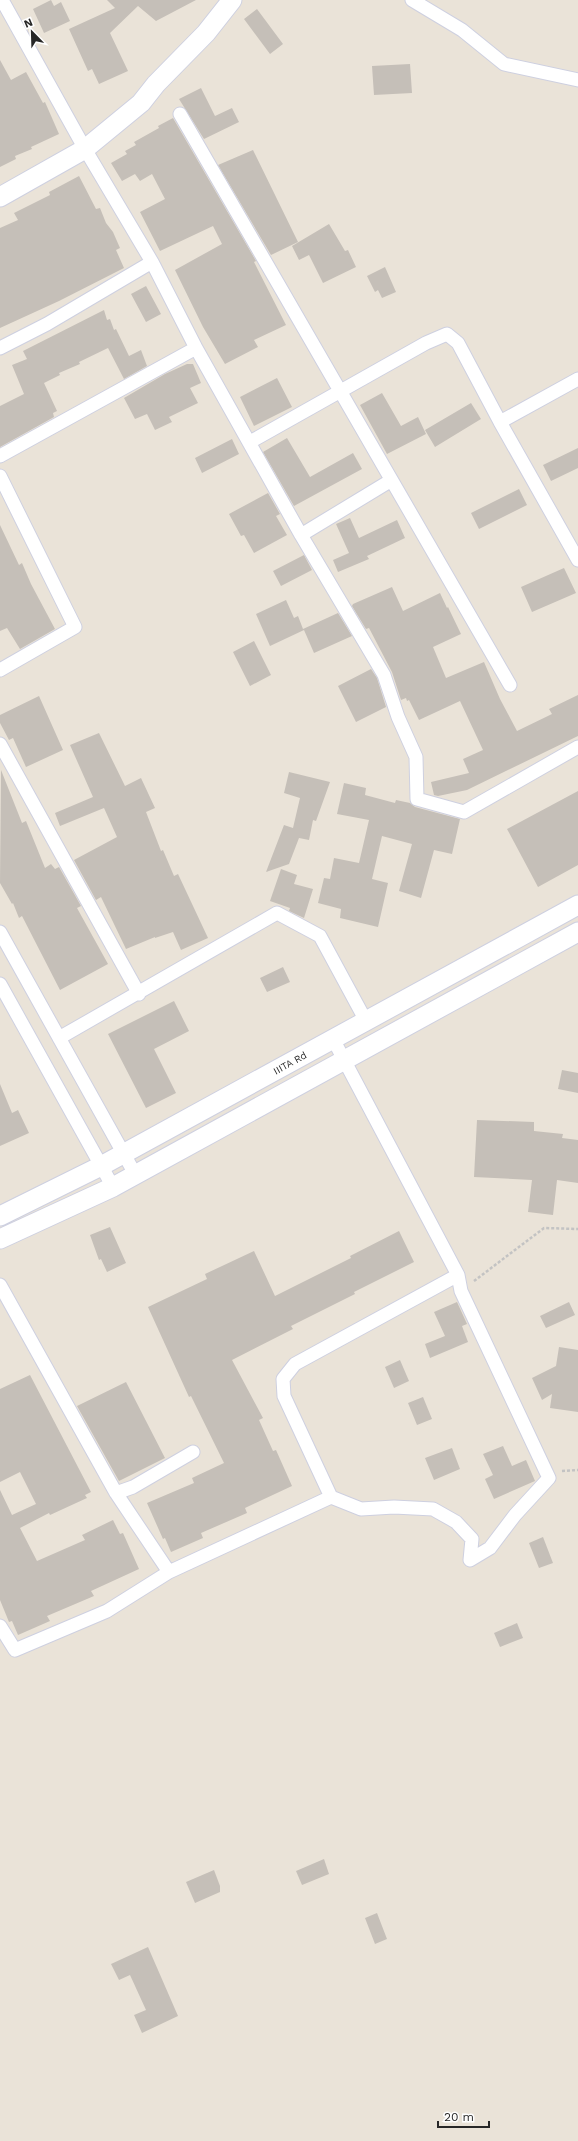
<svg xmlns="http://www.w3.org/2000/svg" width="578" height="2141" font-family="'Work Sans',sans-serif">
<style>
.building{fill:#c5bfb8}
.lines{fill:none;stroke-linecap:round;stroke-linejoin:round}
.street-casing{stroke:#ced0e0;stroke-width:15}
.secondary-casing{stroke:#ced0e0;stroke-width:21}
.path{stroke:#c3c3c3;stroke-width:2.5;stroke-dasharray:3 2;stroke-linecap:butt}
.street{stroke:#fff;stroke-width:13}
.secondary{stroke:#fff;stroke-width:19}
.labels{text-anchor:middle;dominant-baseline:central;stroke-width:3;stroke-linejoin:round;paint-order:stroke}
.street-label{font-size:10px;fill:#272727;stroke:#fff}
</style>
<rect width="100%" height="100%" fill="#eae3d8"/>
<path class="building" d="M51,0L54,6L61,2L70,21L44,33L33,9Z
M107,0H196L156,21L138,6L110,33L128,71L99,84L92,69L88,71L69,29L115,8Z
M257,9L283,44L270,54L244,19Z
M0,60L11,80L26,72L43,103L45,102L59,134L31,147L32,149L15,156L16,159L0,167Z
M410,64L412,93L374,95L372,66Z
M201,88L215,116L232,108L239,122L204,139L179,99Z
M173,118L256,261L254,262L286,325L254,340L258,347L225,364L203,327L175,270L222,244L213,226L160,251L140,212L165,199L152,174L140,181L135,174L122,181L111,163L127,154L125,151L136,145L134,142L159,128L158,126Z
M253,150L298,242L271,255L218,165Z
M79,176L96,209L100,208L106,223L113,232L120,248L116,250L124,268L59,301L0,328V228L18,220L14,213L50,195L49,192Z
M329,224L345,251L348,250L356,267L323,283L309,255L299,260L292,246Z
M385,267L396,292L382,298L378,290L375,292L367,276Z
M146,286L161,314L146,322L131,294Z
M104,310L107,320L110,319L114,330L116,329L129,356L141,350L147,366L124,379L108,348L79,362L80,364L59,373L60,375L44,383L57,411L53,413L54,417L0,447V406L24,394L12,365L27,359L23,351Z
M187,364H193L201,383L190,388L198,403L169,417L172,422L155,430L147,414L135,419L124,398L165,374Z
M277,378L292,407L254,426L240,397Z
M382,393L401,426L418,417L426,434L387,454L360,405Z
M471,403L481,419L435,447L425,430Z
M287,438L310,477L353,453L362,469L294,506L263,452Z
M232,439L239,454L202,473L195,458Z
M578,448V468L551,481L543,465Z
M519,489L527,505L479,529L471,513Z
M268,493L280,514L276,516L287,535L254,553L244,535L241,536L229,514Z
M350,518L359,538L397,520L405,538L367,556L369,559L338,572L333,560L349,553L336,524Z
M0,525L19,565L22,563L31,584L55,629L20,649L7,628L0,631Z
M304,555L312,570L281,586L273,571Z
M564,568L576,593L532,612L521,587Z
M392,587L403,611L440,593L447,608L448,607L461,634L433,647L446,678L484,662L500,699L517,731L552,714L549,709L578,695V736L467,790L438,796L434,795L431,782L469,773L463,759L483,750L460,701L419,720L409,700L407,701L406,698L401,700L392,672L369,628L366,629L352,606L353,604Z
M286,600L294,618L298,616L303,629L338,613L352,636L314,653L304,630L270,646L256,614Z
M254,641L271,675L250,686L233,652Z
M371,669L377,678L386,707L356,722L338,686Z
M39,696L63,750L26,767L13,738L9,740L0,723V715Z
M99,733L125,786L141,778L155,808L146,812L161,851L163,850L174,876L178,874L208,938L181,950L173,932L155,938V937L126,949L101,897L96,900L74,860L117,837L104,808L60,826L55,813L93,797L70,745Z
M1,770L22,823L26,821L45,868L51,864L55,869L59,867L81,906L77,908L108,964L60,990L22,916L19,918L13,903L12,904L0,883Z
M289,772L330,782L316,821L313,820L309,840L299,838L289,864L266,872L284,825L293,828L300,798L284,793Z
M344,783L366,788L365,795L395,803L396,800L410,803L415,807L460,819L452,854L434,850L421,898L399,891L412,844L382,836L372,879L388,883L378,927L340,918L341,909L318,903L324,878L330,879L334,858L359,863L369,820L337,814Z
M578,791V865L538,887L507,829Z
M281,869L297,875L294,884L313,889L304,918L289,911L290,908L270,901Z
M283,967L290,982L267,992L260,978Z
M174,1001L189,1031L154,1049L176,1093L146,1108L108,1034Z
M562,1070L578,1073V1093L558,1089Z
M0,1084L12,1113L18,1110L29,1133L0,1146Z
M477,1120L534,1122V1131L563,1134L562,1138L578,1140V1183L557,1180L553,1215L528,1212L532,1180L474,1177Z
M110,1227L126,1263L107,1272L101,1259L99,1260L90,1235Z
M399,1231L414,1262L354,1292L355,1294L291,1326L293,1329L232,1360L263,1418L259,1420L273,1451L276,1450L292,1486L245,1508L247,1513L201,1533L203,1538L171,1552L165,1538L163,1539L147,1503L194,1483L192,1478L224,1463L191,1396L189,1397L148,1307L207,1279L205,1274L254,1251L275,1296L351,1258L350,1256Z
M457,1302L467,1324L462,1326L468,1342L430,1358L425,1344L445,1336L434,1312Z
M569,1302L575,1315L546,1328L540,1316Z
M559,1347L578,1350V1412L550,1408L552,1394L542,1400L532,1378L556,1366Z
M400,1360L409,1381L394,1388L385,1367Z
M30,1375L91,1492L85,1495L87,1498L50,1515L49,1513L20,1528L37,1561L85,1540L82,1535L113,1520L120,1534L123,1533L139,1569L91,1591L94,1596L47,1616L50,1621L18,1635L12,1621L9,1622L0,1600V1490L12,1515L36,1504L20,1472L0,1482V1389Z
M126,1382L165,1458L119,1481L77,1406Z
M423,1397L432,1419L417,1425L408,1403Z
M503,1446L512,1466L526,1460L535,1481L494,1499L485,1479L493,1475L483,1454Z
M452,1448L460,1469L434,1480L425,1458Z
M543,1537L553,1563L539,1568L529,1543Z
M517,1623L523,1638L500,1647L494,1633Z
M324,1859L329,1874L302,1885L296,1871Z
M214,1870L220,1886V1892L195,1903L186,1882Z
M377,1913L387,1939L375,1944L365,1918Z
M148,1947L178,2016L142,2033L134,2015L146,2010L130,1975L119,1980L111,1964Z"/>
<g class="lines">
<g class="street-casing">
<path id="street" d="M2,0L85,149L152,262L196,348
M412,0L462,30L504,64L578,80
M180,114L510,685
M0,348L47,324L152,262
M500,422L578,379
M250,442L426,343L447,334L458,343L500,422L578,560
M0,456L196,348L301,535L384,675L398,717L416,757L417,799L464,812L578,747
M0,476L75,627L0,670
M301,535L390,481
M0,744L139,994
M0,932L135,1174
M0,984L113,1187
M59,1038L277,913L320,936L366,1021
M333,1039L458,1275L461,1291L549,1478L515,1515L490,1548L470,1560L472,1539L456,1522L433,1509L394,1507L361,1509L331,1497L284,1396L283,1379L295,1364L458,1275
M0,1285L116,1493L169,1572
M116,1493L133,1487L193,1452
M0,1626L15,1650L107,1611L169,1572L331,1497"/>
</g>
<g class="secondary-casing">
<path id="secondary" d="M0,197L85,149L141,103L156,84L206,33L232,0
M0,1216L101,1166L578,905
M0,1239L113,1187L578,932"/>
</g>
<path class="path" d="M474,1281L544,1228L578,1229
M562,1471L578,1470"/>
<use href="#street" class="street"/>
<use href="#secondary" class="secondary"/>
</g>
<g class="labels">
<g class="street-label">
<text transform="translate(290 1063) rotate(-29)">IIITA Rd</text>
</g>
</g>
<g transform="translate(32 32) rotate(337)" stroke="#ffffff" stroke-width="3" paint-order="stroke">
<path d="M0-3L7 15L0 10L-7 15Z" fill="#272727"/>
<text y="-6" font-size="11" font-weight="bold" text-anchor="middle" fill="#272727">N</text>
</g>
<path d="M438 2121v6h51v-6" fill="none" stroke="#272727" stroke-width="2"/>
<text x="444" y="2121" font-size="12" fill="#272727" stroke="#ffffff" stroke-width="3" paint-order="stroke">20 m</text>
</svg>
